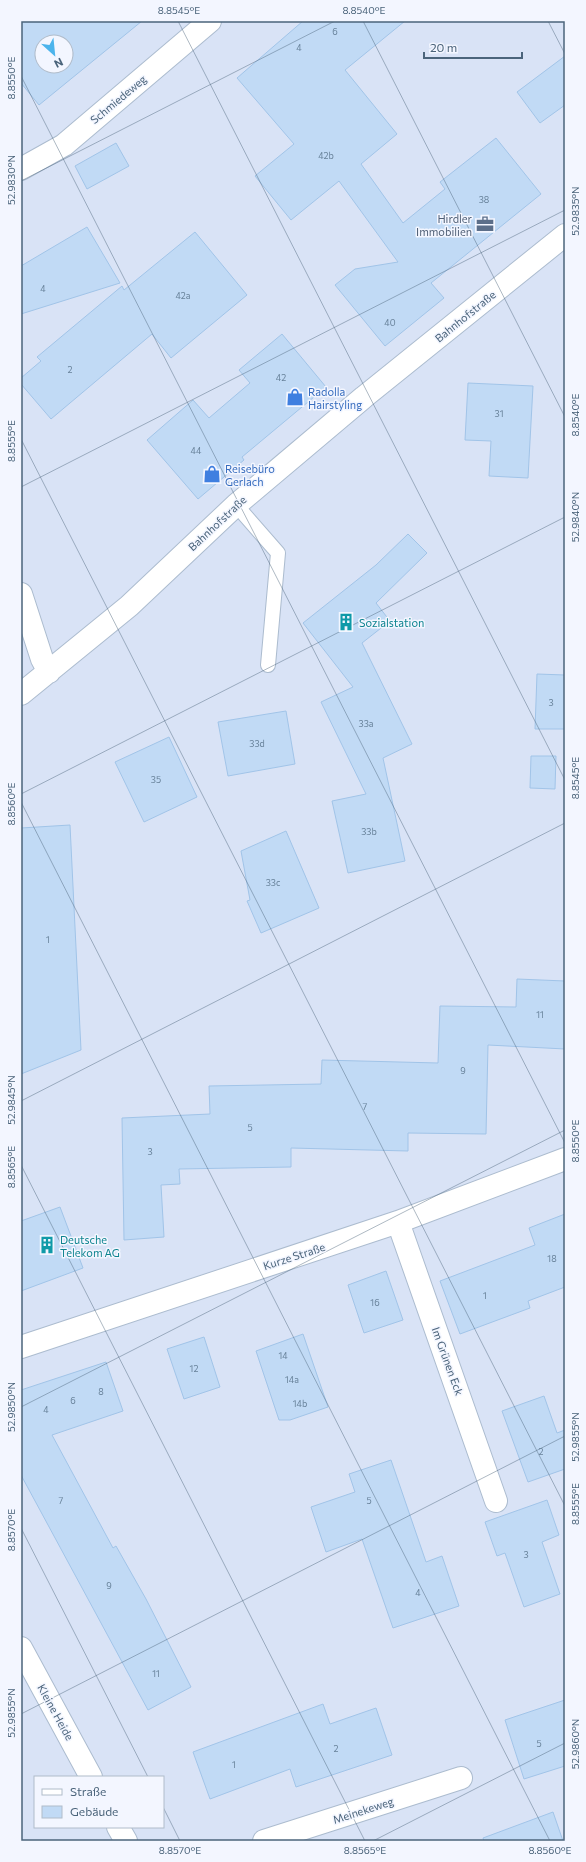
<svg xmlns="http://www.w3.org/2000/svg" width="586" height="1862" font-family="Commissioner,sans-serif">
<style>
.residential{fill:#d9e3f6;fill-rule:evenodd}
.building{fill:#c1daf5;stroke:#a1c4e8;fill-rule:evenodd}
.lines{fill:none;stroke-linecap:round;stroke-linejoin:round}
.service-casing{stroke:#acbccf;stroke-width:16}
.minor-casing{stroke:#acbccf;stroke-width:24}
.service{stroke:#fff;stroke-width:14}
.minor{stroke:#fff;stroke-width:22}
.ticks{fill:none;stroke:#4b647b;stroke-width:1;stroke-opacity:0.45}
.labels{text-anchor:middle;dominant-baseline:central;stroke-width:3;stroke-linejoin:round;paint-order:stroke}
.number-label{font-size:9px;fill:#68829a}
.street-label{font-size:11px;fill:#4b647b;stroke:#f3f6ff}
.service-label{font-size:11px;fill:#4e5e75;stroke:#f3f6ff;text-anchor:end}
.shop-label{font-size:11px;fill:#366cbe;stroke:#f3f6ff;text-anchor:start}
.culture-label{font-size:11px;fill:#0d838f;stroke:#f3f6ff;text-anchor:start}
.neatline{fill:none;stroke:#4b647b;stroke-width:1.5}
.ticks-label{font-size:10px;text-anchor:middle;fill:#4b647b}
</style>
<rect width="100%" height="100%" fill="#ebf0fe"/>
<path class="residential" d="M21,21H565V1841H21ZM42,42H66V66H42ZM35,1777H163V1827H35Z"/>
<path class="building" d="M21,21H142L39,105L21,83ZM42,42H66V66H42Z
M303,21H405L345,70L397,134L361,164L403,223L445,189L440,182L496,138L541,194L431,283L444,298L385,346L335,285L355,269L398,262L339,181L291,220L255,176L294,144L237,78Z
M565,56V105L540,123L517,92Z
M116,143L129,166L87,189L75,166Z
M87,227L120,283L21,314V266Z
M195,232L247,295L171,358L152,334L51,419L21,384V378L41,361L37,357L122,286L124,290Z
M282,334L326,387L242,457L244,460L198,499L147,440L193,400L209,418L250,383L239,370Z
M468,383L533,386L528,478L489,476L491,441L465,440Z
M408,534L427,553L376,603L390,621L362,643L412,744L383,758L405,861L348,873L332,801L366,794L321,702L353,687L303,623L376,565Z
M537,674L565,675V729H535Z
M286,711L295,764L228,776L218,722Z
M169,737L197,797L144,822L115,762Z
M531,756H556L555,789L530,788Z
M70,825L81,1050L21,1074V828Z
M286,831L319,908L261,933L247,901L250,900L241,851Z
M517,979L565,981V1049L488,1045L486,1134L408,1133V1151L291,1148V1167L179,1169L180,1184L161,1185L164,1237L124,1240L122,1118L210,1114L209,1086L321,1084L322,1060L438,1063L440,1006L516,1007Z
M60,1207L83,1268L21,1291V1221Z
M565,1214V1287L528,1301L530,1308L460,1334L440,1281L535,1245L529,1228Z
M386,1271L403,1320L364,1333L348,1285Z
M303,1334L328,1407L290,1420H279L256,1351Z
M204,1337L220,1387L184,1399L167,1349Z
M106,1362L123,1411L52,1435L113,1548L116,1546L146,1599L191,1687L148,1710L21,1475V1390Z
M544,1396L557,1433L565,1430V1469L528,1482L502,1411Z
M391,1460L426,1562L442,1556L459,1606L393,1628L362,1539L326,1552L311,1507L355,1492L349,1474Z
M547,1500L559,1535L542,1542L560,1594L524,1607L505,1553L497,1556L485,1522Z
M565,1700V1766L524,1779L505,1720Z
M323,1704L330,1724L376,1708L392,1755L296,1787L290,1769L210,1799L193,1752Z
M553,1812L563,1841H484L483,1838Z"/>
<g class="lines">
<g class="service-casing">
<path id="service" d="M236,505L278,553L268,665"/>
</g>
<g class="minor-casing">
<path id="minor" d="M21,169L64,145L210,21
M21,594L42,659L49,672
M21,694L129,606L236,505L364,397L565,235
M398,1222L496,1501
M21,1347L398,1222L565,1159
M21,1648L91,1777
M118,1827L126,1841
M264,1841L461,1778"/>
</g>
<use href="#service" class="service"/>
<use href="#minor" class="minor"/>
</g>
<path class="ticks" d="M178,21L565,780M363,21L565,417M548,21L565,54M21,76L565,1143M21,181L335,21M21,439L565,1506M21,487L565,210M21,794L565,517M21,802L550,1841M21,1101L565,823M21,1165L365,1841M21,1407L565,1130M21,1528L148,1777M21,1714L565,1436M163,1807L180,1841M373,1841L565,1743"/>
<defs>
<g id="office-bare" transform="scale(1.38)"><path d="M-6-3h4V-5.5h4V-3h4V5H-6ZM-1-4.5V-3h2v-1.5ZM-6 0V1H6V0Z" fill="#5c6f8a" stroke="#f3f6ff" stroke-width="2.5" paint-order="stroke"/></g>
<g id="shop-bare" transform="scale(1.38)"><path d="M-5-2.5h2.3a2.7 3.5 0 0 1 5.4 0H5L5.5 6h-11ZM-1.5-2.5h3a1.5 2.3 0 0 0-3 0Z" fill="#3f7fe0" stroke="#f3f6ff" stroke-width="2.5" paint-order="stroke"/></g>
<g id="building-bare" transform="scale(1.38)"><path d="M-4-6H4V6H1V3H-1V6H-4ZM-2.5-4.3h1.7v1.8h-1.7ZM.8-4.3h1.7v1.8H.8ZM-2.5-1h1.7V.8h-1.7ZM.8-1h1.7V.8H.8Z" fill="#0f9aa8" stroke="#f3f6ff" stroke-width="2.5" paint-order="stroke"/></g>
</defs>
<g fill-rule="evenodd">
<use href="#office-bare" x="485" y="224"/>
<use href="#shop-bare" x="295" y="397"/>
<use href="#shop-bare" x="212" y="474"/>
<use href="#building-bare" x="346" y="622"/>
<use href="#building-bare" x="47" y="1245"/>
</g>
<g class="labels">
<g class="number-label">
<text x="335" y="31">6</text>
<text x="299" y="47">4</text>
<text x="326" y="155">42b</text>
<text x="484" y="199">38</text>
<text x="43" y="288">4</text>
<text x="183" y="295">42a</text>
<text x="390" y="322">40</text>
<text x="70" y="369">2</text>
<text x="281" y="377">42</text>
<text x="499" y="413">31</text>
<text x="196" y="450">44</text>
<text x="551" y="702">3</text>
<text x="366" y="723">33a</text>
<text x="257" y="743">33d</text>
<text x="156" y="779">35</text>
<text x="369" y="831">33b</text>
<text x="273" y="882">33c</text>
<text x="48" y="939">1</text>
<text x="540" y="1014">11</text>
<text x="463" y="1070">9</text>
<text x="365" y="1106">7</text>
<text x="250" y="1127">5</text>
<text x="150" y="1151">3</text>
<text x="552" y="1258">18</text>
<text x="485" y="1295">1</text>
<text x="375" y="1302">16</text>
<text x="283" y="1355">14</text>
<text x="194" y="1368">12</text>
<text x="292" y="1379">14a</text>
<text x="101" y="1391">8</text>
<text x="73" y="1400">6</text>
<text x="300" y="1403">14b</text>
<text x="46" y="1409">4</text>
<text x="541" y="1451">2</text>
<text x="61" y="1500">7</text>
<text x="369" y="1500">5</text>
<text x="526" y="1554">3</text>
<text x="109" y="1585">9</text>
<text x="418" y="1592">4</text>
<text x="156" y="1673">11</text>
<text x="539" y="1743">5</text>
<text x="336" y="1748">2</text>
<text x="234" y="1764">1</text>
</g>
<g class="street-label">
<text transform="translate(118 99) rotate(-40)">Schmiedeweg</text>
<text transform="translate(465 316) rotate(-39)">Bahnhofstraße</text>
<text transform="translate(217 523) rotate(-43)">Bahnhofstraße</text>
<text transform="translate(294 1256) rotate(-18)">Kurze Straße</text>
<text transform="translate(448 1361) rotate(70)">Im Grünen Eck</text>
<text transform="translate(56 1712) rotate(61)">Kleine Heide</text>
<text transform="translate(363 1810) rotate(-18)">Meinekeweg</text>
</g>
<g class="service-label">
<text x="472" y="218">Hirdler<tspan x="472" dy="13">Immobilien</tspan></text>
</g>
<g class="shop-label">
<text x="308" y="391">Radolla<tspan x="308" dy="13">Hairstyling</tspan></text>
<text x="225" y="468">Reisebüro<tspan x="225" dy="13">Gerlach</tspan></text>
</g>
<g class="culture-label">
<text x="359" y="622">Sozialstation</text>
<text x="60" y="1239">Deutsche<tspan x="60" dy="13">Telekom AG</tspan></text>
</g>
</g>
<rect width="586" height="1862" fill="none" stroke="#f3f6ff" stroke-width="44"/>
<rect x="34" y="1776" width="130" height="52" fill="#f3f6ff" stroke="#b0bcca"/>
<rect x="42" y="1789" width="20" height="6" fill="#ffffff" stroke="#b0bcca"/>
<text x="70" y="1796" font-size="12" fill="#4b647b">Straße</text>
<rect x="42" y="1806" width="20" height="12" fill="#c1daf5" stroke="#b0bcca"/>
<text x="70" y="1816" font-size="12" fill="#4b647b">Gebäude</text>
<g transform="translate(54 54) rotate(153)"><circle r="19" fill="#f3f6ff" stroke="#b0bcca"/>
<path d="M0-3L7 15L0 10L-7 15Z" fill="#4cb4ec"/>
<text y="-6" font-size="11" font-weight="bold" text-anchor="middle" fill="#4b647b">N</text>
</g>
<path d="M424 52v6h98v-6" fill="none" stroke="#4b647b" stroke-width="2"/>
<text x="430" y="52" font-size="12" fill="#4b647b" stroke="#f3f6ff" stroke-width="3" paint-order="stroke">20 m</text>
<rect x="22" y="22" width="542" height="1818" class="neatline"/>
<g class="ticks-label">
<text x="179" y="14">8.8545°E</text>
<text x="364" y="14">8.8540°E</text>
<text transform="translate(11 78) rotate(-90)" y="4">8.8550°E</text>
<text transform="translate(11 180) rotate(-90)" y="4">52.9830°N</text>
<text transform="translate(575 211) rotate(-90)" y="4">52.9835°N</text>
<text transform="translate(575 415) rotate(-90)" y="4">8.8540°E</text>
<text transform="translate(11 441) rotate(-90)" y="4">8.8555°E</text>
<text transform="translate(575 517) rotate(-90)" y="4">52.9840°N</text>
<text transform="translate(575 778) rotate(-90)" y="4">8.8545°E</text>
<text transform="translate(11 804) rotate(-90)" y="4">8.8560°E</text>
<text transform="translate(11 1100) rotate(-90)" y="4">52.9845°N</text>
<text transform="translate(575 1141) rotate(-90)" y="4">8.8550°E</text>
<text transform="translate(11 1167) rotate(-90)" y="4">8.8565°E</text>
<text transform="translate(11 1407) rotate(-90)" y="4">52.9850°N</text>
<text transform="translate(575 1437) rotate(-90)" y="4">52.9855°N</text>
<text transform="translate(575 1504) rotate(-90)" y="4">8.8555°E</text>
<text transform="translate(11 1530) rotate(-90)" y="4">8.8570°E</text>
<text transform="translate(11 1713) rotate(-90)" y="4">52.9855°N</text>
<text transform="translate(575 1744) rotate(-90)" y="4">52.9860°N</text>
<text x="180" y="1854">8.8570°E</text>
<text x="365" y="1854">8.8565°E</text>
<text x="550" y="1854">8.8560°E</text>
</g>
</svg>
